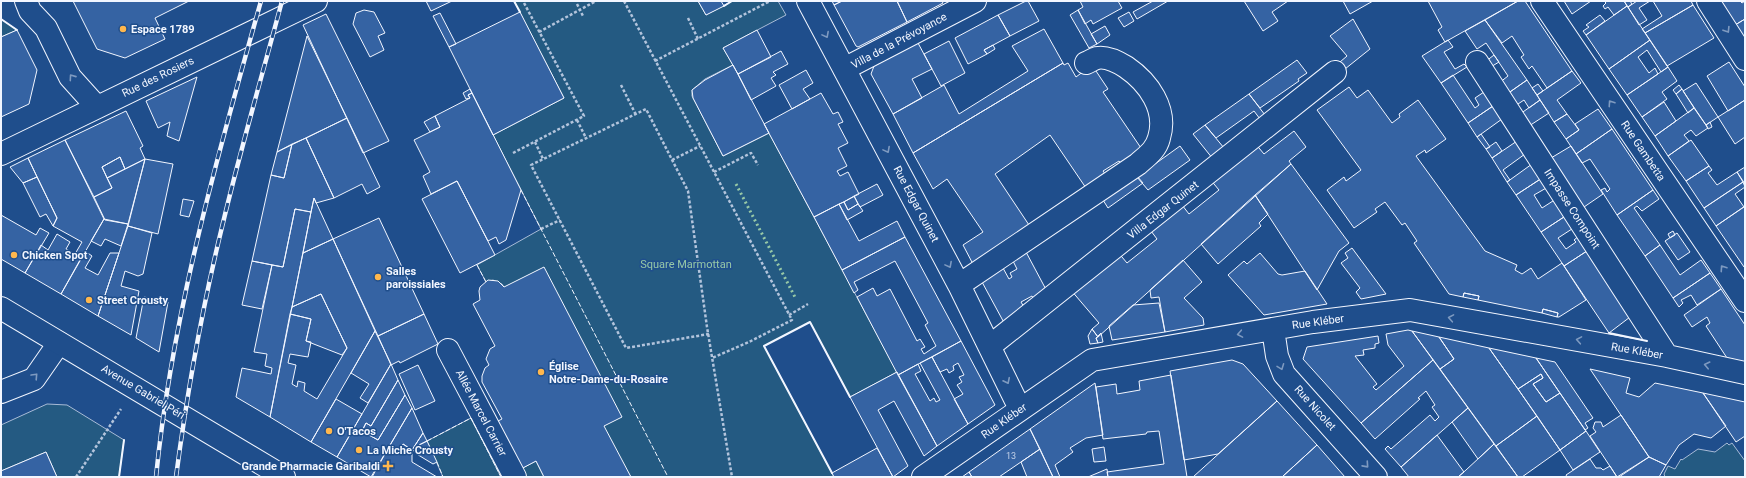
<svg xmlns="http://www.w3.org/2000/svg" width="1746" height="478" font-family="Roboto,sans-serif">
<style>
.green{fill:#245a82;stroke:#a8bbd7}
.building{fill:#3563a3;stroke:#f2f6ff}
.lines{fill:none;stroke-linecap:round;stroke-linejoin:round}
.minor-casing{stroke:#f2f6ff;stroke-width:24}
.major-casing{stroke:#f2f6ff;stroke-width:24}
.path{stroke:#b3c4dc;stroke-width:2.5;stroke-dasharray:3 2;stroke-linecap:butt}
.minor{stroke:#1f4e8c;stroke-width:22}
.major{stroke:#1f4e8c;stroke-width:22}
.rail-casing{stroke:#f2f6ff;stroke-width:4.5}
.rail{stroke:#1f4e8c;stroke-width:3;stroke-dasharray:9;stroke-linecap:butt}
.hedge{stroke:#97c8a6;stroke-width:3;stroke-dasharray:2 3;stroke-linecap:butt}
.fence{stroke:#f2f6ff;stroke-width:1;stroke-dasharray:5 2;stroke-linecap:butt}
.wall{stroke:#f2f6ff;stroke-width:2}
.oneway{stroke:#7e9ac0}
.poi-dot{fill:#ffb74d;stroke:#1f4e8c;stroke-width:1.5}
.labels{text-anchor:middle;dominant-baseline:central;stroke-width:3;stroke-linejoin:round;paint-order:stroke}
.number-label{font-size:9px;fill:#c3d1e8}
.poi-label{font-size:11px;font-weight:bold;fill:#f2f6ff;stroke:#1f4e8c;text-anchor:start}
.street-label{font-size:11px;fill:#f2f6ff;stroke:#1f4e8c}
.park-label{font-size:11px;fill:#97c8a6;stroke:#1f4e8c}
</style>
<rect width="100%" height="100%" fill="#1f4e8c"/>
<path class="green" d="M514,1H698L706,15L732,1H778L786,15L723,48L733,65L705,79L692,90V96L723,156L769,133L897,372L850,397L810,322L764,346L834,477H631L502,284L493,280L486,282L477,265L541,229L493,135L564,98Z
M1,19L17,30L1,37Z
M47,404L67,405L124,440L119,477H57L46,452L1,471V425Z
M471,418L501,477H443L427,441Z
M1727,443L1729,445L1732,443L1745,461V477H1665L1664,474L1668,466L1675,469L1681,459L1682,460L1698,449L1715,452Z
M536,461L544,477H522L519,470Z"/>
<path class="building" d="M73,1H189L155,18L165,39L125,58L97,49Z
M426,1H452L431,11Z
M698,1H721L724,6L706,15Z
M832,1H842L834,5Z
M842,1H897L907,22L858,47L856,46L834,5Z
M897,1H942L943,3L907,22Z
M1026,1H1028L1039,21L1010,36L998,15Z
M1080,1H1118L1122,8L1093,24L1091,20L1085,24L1078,10L1083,7Z
M1153,1H1168L1137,19L1133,12Z
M1244,1H1288L1272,12L1278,21L1263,31Z
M1343,1H1373L1350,14Z
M1428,1H1518L1445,42L1438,30L1442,27Z
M1518,1H1525L1572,71L1547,88L1532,66L1529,69L1521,57L1524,55L1512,36L1502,43L1485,20Z
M1564,1H1591L1572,14Z
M1604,1H1624L1627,6L1614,15L1608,7L1605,9L1603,6L1606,3Z
M1624,1H1630L1632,4L1628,7Z
M1637,1H1650L1639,8L1647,20L1639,25L1628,7Z
M1653,1H1691L1693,5L1645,33L1642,29L1662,16Z
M1719,1H1740L1742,3L1745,1V19L1735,25Z
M1693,5L1714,38L1667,66L1645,33Z
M1627,6L1650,40L1609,69L1586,35Z
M364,10L374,12L385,33L378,36L384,50L370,57L353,24L356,13Z
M1078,10L1097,44L1089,48L1070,15Z
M520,12L564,98L493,135L449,47Z
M1129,12L1134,21L1124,27L1118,18Z
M440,13L456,44L449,47L433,16Z
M326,14L389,141L363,153L303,25Z
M998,15L1010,36L984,50L987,54L968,64L955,38Z
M1600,15L1605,21L1586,35L1583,31L1589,27L1586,25Z
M1353,19L1370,49L1345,69L1340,62L1347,56L1330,36Z
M1745,19V42L1735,25Z
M1485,20L1527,80L1507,94L1499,83L1508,76L1486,43L1477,49L1465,31Z
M1105,26L1110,35L1097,44L1091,34Z
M1044,29L1063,63L913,153L893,114L944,85L959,114L1028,71L1012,46Z
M17,30L37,70L29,104L1,117V37Z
M757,30L771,57L738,74L723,48Z
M307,36L347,118L277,152Z
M1448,40L1453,47L1444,52L1455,69L1464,64L1467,67L1441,83L1422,56Z
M1650,40L1668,67L1661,72L1647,50L1638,57L1649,73L1655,68L1658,74L1627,95L1609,69Z
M949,41L965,73L941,86L924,54Z
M918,43L932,69L912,79L922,98L893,114L871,74L874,66Z
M993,45L995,49L987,54L984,50Z
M781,51L788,64L773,72L776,75L771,78L776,86L751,100L738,74Z
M1494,55L1499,62L1489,68L1485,62Z
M1297,60L1307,73L1298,79L1299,81L1260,108L1249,94Z
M1729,62L1745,87V100L1728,111L1707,76Z
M1063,63L1064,65L1068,63L1076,77L1092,65L1108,89L1103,92L1143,151L1122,165L1119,161L1103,171L1106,175L1086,188L1050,135L995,174L1031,228L974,266L963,245L983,232L947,179L933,189L913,153Z
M733,65L769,133L723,156L693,98L692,90L705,80Z
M1668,67L1677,81L1662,92L1667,99L1642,117L1627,95Z
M806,70L813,83L803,89L810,99L792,109L779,85Z
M1572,71L1581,83L1557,100L1567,114L1554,122L1537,95Z
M1453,75L1475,108L1479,105L1475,98L1484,92L1493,106L1468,123L1441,83Z
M197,77L179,141L167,136L170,122L158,128L146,101Z
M1527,80L1540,100L1529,108L1524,100L1515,106L1507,94Z
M1696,83L1718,117L1706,125L1683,91Z
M1538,84L1543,91L1537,95L1532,88Z
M1679,85L1682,89L1676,94L1673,90Z
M1349,87L1357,98L1368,90L1392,123L1400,117L1399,114L1418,100L1446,139L1426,153L1425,150L1416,156L1485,251L1517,265L1515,270L1522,274L1531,268L1538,279L1562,263L1586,300L1559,317H1557L1558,313L1543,309L1542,313L1478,300L1479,296L1464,293L1463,297L1449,294L1414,243L1417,241L1405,223L1402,225L1385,202L1375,209L1377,212L1354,228L1327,190L1344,177L1346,181L1361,170L1317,110Z
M470,89L472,93L468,95L470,98L466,99L463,93Z
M1682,89L1694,108L1688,113L1676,94Z
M472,93L521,190L506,240L499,244L496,237L488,241L457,181L431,194L423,176L430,172L414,140L440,127L435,116L470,98L468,95Z
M821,93L833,114L838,112L843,122L838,124L848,143L838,148L847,166L837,171L840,176L848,172L859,194L814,217L764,124Z
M1249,94L1265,115L1260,119L1254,111L1216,138L1205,125Z
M1540,100L1549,113L1529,126L1520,114Z
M1745,100V137L1735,144L1718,117Z
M1664,102L1676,121L1655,136L1642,117Z
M1493,106L1502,119L1477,137L1468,123Z
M1694,108L1708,128L1696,136L1691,130L1684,135L1689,141L1668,156L1655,136Z
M1598,109L1612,129L1576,154L1566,139L1579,130L1575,124Z
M126,111L143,146L140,148L145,159L125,169L120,157L102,167L112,188L94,197L65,140Z
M1567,114L1579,130L1566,139L1554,122Z
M435,116L440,127L430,132L424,122Z
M347,118L380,187L367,194L362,184L334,198L306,138Z
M1710,122L1712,127L1708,129L1706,125Z
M1205,125L1229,154L1217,164L1193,134Z
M1612,129L1653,190L1617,215L1601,190L1605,188L1607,192L1610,189L1590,159L1582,163L1576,154Z
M1294,131L1306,147L1289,161L1291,164L1098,337L1092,329L1099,323L1070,289L1117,251L1127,263L1157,239L1148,227L1179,201L1189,214L1219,190L1209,178L1254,142L1264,154Z
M1481,134L1490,147L1486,149L1477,137Z
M306,138L334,198L316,203L314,198L311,212L295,209L283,267L252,261L271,175L284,178L292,144Z
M65,140L104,219L61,294L25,273L41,245L48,250L57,234L70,242L66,249L75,254L82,242L53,226L57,218L28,158Z
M1691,140L1709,166L1686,181L1668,156Z
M1517,141L1525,154L1503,170L1510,180L1507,182L1492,158Z
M1496,142L1502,151L1492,158L1486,149Z
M292,144L284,178L271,175L277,152Z
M1180,146L1190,160L1148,190L1137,177Z
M1571,146L1603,194L1584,207L1551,158Z
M120,157L125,169L107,178L102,167Z
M28,158L37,177L23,183L10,167Z
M145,159L173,164L158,234L128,226Z
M145,159L128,224L105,220L94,197L112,188L107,178Z
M1291,164L1349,243L1339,251L1317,290L1255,195Z
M1532,164L1542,178L1516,195L1507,182Z
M1709,166L1712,170L1708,173L1717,185L1737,172L1743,182L1704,208L1686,181Z
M1745,167V184L1737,172Z
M1137,176L1143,183L1108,208L1103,200Z
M37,177L57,218L53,226L46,214L40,217L23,183Z
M1542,178L1548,187L1534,195L1542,208L1556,199L1567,215L1541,232L1516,195Z
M457,181L495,255L460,273L422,199Z
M1743,182L1745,187L1735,194L1744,207L1716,226L1704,208Z
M877,184L883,195L860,207L854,196Z
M1653,190L1659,199L1642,211L1637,206L1634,208L1660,245L1645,256L1617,215Z
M1255,195L1268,214L1259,223L1261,226L1218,264L1201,244Z
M854,196L858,204L848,210L844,202Z
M314,198L333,239L303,253L311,212Z
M183,199L194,201L189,217L180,215Z
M844,202L848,210L858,204L863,211L847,220L839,204Z
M839,204L859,241L897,221L905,237L842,270L814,217Z
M1745,206V266L1744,267L1716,226Z
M295,209L311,212L270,417L236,397L242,368L271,374L272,368L265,366L267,354L254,352L272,265L283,267Z
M1,215L36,235L40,228L49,233L25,273L1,259Z
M1567,215L1575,227L1558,238L1566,249L1576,242L1574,240L1580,235L1590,249L1564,266L1541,232Z
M379,218L424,314L378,336L333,239Z
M104,219L128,224L121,246L105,239L101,246L91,241Z
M128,226L152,233L143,274L138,276L125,271L121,286L139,291L131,335L98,316Z
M1673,231L1675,235L1670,238L1668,234Z
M1677,233L1690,252L1678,260L1665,241Z
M905,237L961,341L898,375L857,297L873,288L877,296L890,289L917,341L920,339L925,347L921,349L924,354L936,346L925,325L928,323L895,261L854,282L858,290L854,293L842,270Z
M333,239L375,331L311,442L270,417L290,314L311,319L306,341L311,342L308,357L290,354L288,363L296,365L292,384L297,387L298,381L305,383L304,391L317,399L347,348L321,294L292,307L303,253Z
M1660,245L1680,275L1701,260L1710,273L1673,298L1645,256Z
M1352,248L1386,294L1361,299L1356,292L1360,288L1341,263L1348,258L1345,253Z
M1590,249L1634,314L1609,333L1564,266Z
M85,251L92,256L85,268L98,275L110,253H119L98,316L61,294Z
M1026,252L1050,297L1037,307L1032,296L1021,302L1028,314L1008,330L982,282L1003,268L1009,279L1012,277L1010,273L1017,269L1013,261Z
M1260,253L1278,274L1282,275L1305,271L1327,304L1264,315L1228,275L1244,261L1247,264Z
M1183,260L1202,282L1184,298L1203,318L1204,325L1165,332L1159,297L1151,298L1150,290Z
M252,261L272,265L262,309L242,305Z
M544,267L622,417L604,426L631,477H544L536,461L519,470L494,423L502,419L482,382V376L485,368L489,365L486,359L490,349L495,346L473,304L480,300L479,291L480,287L488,280L498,281L504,287Z
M1710,273L1721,289L1697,305L1691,295L1681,300L1683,303L1679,307L1673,298Z
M1721,289L1745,325V362L1727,358L1706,326L1710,323L1707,317L1692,327L1684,315Z
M1464,293L1479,296L1478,300L1463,297Z
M321,294L347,348L342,355L306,341L311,319L290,314L292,307Z
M144,297L168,302L159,352L136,338Z
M1159,303L1165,332L1112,340L1109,326L1133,305Z
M1543,309L1558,313L1557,317L1542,313Z
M424,314L438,344L400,363L399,361L391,365L378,336Z
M1092,329L1098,337L1096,338L1098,343L1090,344L1088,336Z
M1408,330L1412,331L1433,360L1361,423L1303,359L1307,347L1378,336L1379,343L1375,344V348L1363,350L1364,355L1355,356L1377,384L1373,387L1376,390L1404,366L1388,345L1386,334Z
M375,331L391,364L368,403L360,398L369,384L351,373Z
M1412,331L1439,337L1454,359L1440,369Z
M1101,333L1103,342L1098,343L1096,338Z
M1439,337L1489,348L1537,416L1496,446L1440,369L1454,359Z
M961,341L995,405L968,424L954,399L963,394L957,385L962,382L959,377L964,375L958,363L953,366L954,370L949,373L947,369L940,372L932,357Z
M1489,348L1536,358L1560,393L1546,402L1533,384L1543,378L1541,374L1518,389Z
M932,357L968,424L937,446L898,375L918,364L921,371L915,374L930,401L934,398L936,402L940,400L920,363Z
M1536,358L1555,362L1593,418L1585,423L1588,428L1585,430Z
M1232,360L1243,364L1277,401L1218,454L1184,460L1170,371Z
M1433,360L1468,408L1401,467L1385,449L1388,446L1391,449L1430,415L1435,421L1439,417L1432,407L1435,405L1426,391L1418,398L1420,399L1375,439L1361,423Z
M391,364L398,380L371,426L366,423L362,431L378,440L405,395L412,408L371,477L337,457Z
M418,365L435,401L415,410L399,374Z
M1590,369L1630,378L1626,393L1639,397L1655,383L1703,393L1726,426L1711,438L1694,434L1679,445L1666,465L1649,457Z
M897,372L937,446L924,456L894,401L878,410L908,466L893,477L850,397Z
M1541,374L1543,378L1533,384L1546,402L1560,393L1586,431L1560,450L1518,389Z
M1171,375L1187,477H1108L1107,472L1164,464L1159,431L1147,432L1146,434L1103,439L1096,387L1116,384L1117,394L1140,390L1139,381Z
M398,380L405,395L378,440L362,431L366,423L371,426Z
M1095,383L1103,435L1086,438L1070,448L1073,452L1055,465L1060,477H1053L1030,429Z
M1703,393L1745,402V436L1736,442Z
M336,399L362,414L337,457L311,442Z
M1277,401L1317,445L1282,477H1193Z
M412,408L423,433L412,450L403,444L397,453L389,447Z
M1468,408L1494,444L1478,459L1452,422Z
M1621,415L1649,457L1617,477L1590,436L1596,432L1593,428L1595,422H1601L1603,427Z
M1537,416L1560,450L1522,477H1518L1496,446Z
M1030,429L1040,449L999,477H972L969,472Z
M1586,431L1600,452L1573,470L1560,450Z
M423,433L427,441L419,445L416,452L412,450Z
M1437,435L1464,472L1458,477H1409L1401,467Z
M427,441L437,462L433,464L415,453L419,445Z
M403,444L412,450V462L437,477H372L389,447L397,453Z
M1494,444L1518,477H1458L1466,470Z
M1317,445L1345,477H1282Z
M1104,447L1106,461L1094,462L1092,449Z
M877,448L893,477H834L832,473Z
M1040,449L1053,477H1027L1021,462Z
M46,452L57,477H1V471Z
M1649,457L1666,465L1659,477H1619Z
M1590,459L1596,468H1601L1603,470L1610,466L1617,477H1567L1566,475Z
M1107,469L1108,477H1088Z
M969,472L972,477H962Z"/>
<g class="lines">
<g class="minor-casing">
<path id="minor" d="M26,1L30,11L46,28L70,77L97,107
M808,1L959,285L1020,409
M1542,1L1745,301
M1708,1L1745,59
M1477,62L1667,356
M844,69L975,1
M1,154L316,1
M959,285L1138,164C1147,156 1156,150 1159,138C1168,109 1148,82 1126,67C1118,62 1107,56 1097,58C1093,59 1089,62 1086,63
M1273,329L1277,356L1284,374L1376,477
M990,346L1335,72
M448,350L515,477
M1,392L34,379L59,343
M923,477L1092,360L1313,322L1410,310L1667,356L1745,373"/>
</g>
<g class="major-casing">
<path id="major" d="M1,308L284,477"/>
</g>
<path class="path" d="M624,1L792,320L749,342L712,358
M577,4L583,16
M688,18L698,39
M539,32L596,1
M655,61L770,1
M621,85L636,115
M577,120L586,138
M535,142L543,159
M513,153L584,116L523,1
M672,160L700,146
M714,172L751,153L758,165
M541,229L560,220
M789,315L808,304
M709,334L626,348L531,165L646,109L688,191L707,327L732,477
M76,477L121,409"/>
<use href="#minor" class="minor"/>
<use href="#major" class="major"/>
<g class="rail-casing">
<path id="rail" d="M156,477C172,315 217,157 261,1
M176,477C187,393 202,309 222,227C240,151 262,76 282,1"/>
</g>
<use href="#rail" class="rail"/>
<path class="hedge" d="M736,184L796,299"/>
<path class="fence" d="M521,190L668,477
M477,265L486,282
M427,441L471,418L501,477
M437,462L443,477"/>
<path class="wall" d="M514,1L520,12
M724,6L732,1
M1,19L17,30
M1609,333L1647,341
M832,473L764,346L810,322L850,397
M119,477L124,440"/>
</g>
<defs><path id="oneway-chevron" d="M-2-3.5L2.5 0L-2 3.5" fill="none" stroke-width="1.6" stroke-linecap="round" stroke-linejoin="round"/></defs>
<g class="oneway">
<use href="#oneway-chevron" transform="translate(1727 30) rotate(58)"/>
<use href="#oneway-chevron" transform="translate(826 35) rotate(62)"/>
<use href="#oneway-chevron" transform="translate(72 77) rotate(-125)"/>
<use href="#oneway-chevron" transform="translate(1611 103) rotate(-124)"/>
<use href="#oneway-chevron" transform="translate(887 150) rotate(62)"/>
<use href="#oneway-chevron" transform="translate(949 265) rotate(62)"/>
<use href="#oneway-chevron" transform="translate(1723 268) rotate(-124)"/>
<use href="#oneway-chevron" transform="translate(1451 318) rotate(-170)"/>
<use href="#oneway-chevron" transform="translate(1240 334) rotate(170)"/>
<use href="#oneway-chevron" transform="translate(1579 340) rotate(-170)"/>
<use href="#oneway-chevron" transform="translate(1707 365) rotate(-167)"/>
<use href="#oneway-chevron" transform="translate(1281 367) rotate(69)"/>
<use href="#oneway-chevron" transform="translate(35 376) rotate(-47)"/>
<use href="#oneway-chevron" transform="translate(1007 381) rotate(64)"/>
<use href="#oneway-chevron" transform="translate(1366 465) rotate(48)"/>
</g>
<g class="poi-dot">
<circle cx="123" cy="29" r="4"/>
<circle cx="14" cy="255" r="4"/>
<circle cx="378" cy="277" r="4"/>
<circle cx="89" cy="300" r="4"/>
<circle cx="541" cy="372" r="4"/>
<circle cx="329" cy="431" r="4"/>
<circle cx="359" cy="450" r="4"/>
<path d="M386 460h4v4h4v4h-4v4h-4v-4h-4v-4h4z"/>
</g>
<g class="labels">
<g class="number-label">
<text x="1011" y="456">13</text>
</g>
<g class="poi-label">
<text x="131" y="29">Espace 1789</text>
<text x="22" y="255">Chicken Spot</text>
<text x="386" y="271">Salles<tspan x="386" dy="13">paroissiales</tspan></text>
<text x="97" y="300">Street Crousty</text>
<text x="549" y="366">Église<tspan x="549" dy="13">Notre-Dame-du-Rosaire</tspan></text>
<text x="337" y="431">O'Tacos</text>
<text x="367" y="450">La Miche Crousty</text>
<text x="380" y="466" text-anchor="end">Grande Pharmacie Garibaldi</text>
</g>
<g class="street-label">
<text transform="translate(899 41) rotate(-28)">Villa de la Prévoyance</text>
<text transform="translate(158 77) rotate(-26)">Rue des Rosiers</text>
<text transform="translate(1643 151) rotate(56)">Rue Gambetta</text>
<text transform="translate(916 204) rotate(62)">Rue Edgar Quinet</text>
<text transform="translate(1572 209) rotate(57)">Impasse Compoint</text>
<text transform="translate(1163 210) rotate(-38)">Villa Edgar Quinet</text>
<text transform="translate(1318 322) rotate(-8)">Rue Kléber</text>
<text transform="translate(1637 351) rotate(10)">Rue Kléber</text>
<text transform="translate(143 392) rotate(31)">Avenue Gabriel Péri</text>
<text transform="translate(1315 408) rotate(48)">Rue Nicolet</text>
<text transform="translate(481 413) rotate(62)">Allée Marcel Carrier</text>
<text transform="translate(1004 421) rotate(-35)">Rue Kléber</text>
</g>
<g class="park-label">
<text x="686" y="264">Square Marmottan</text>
</g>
</g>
<rect width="1746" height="478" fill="none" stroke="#f2f6ff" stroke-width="4"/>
</svg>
